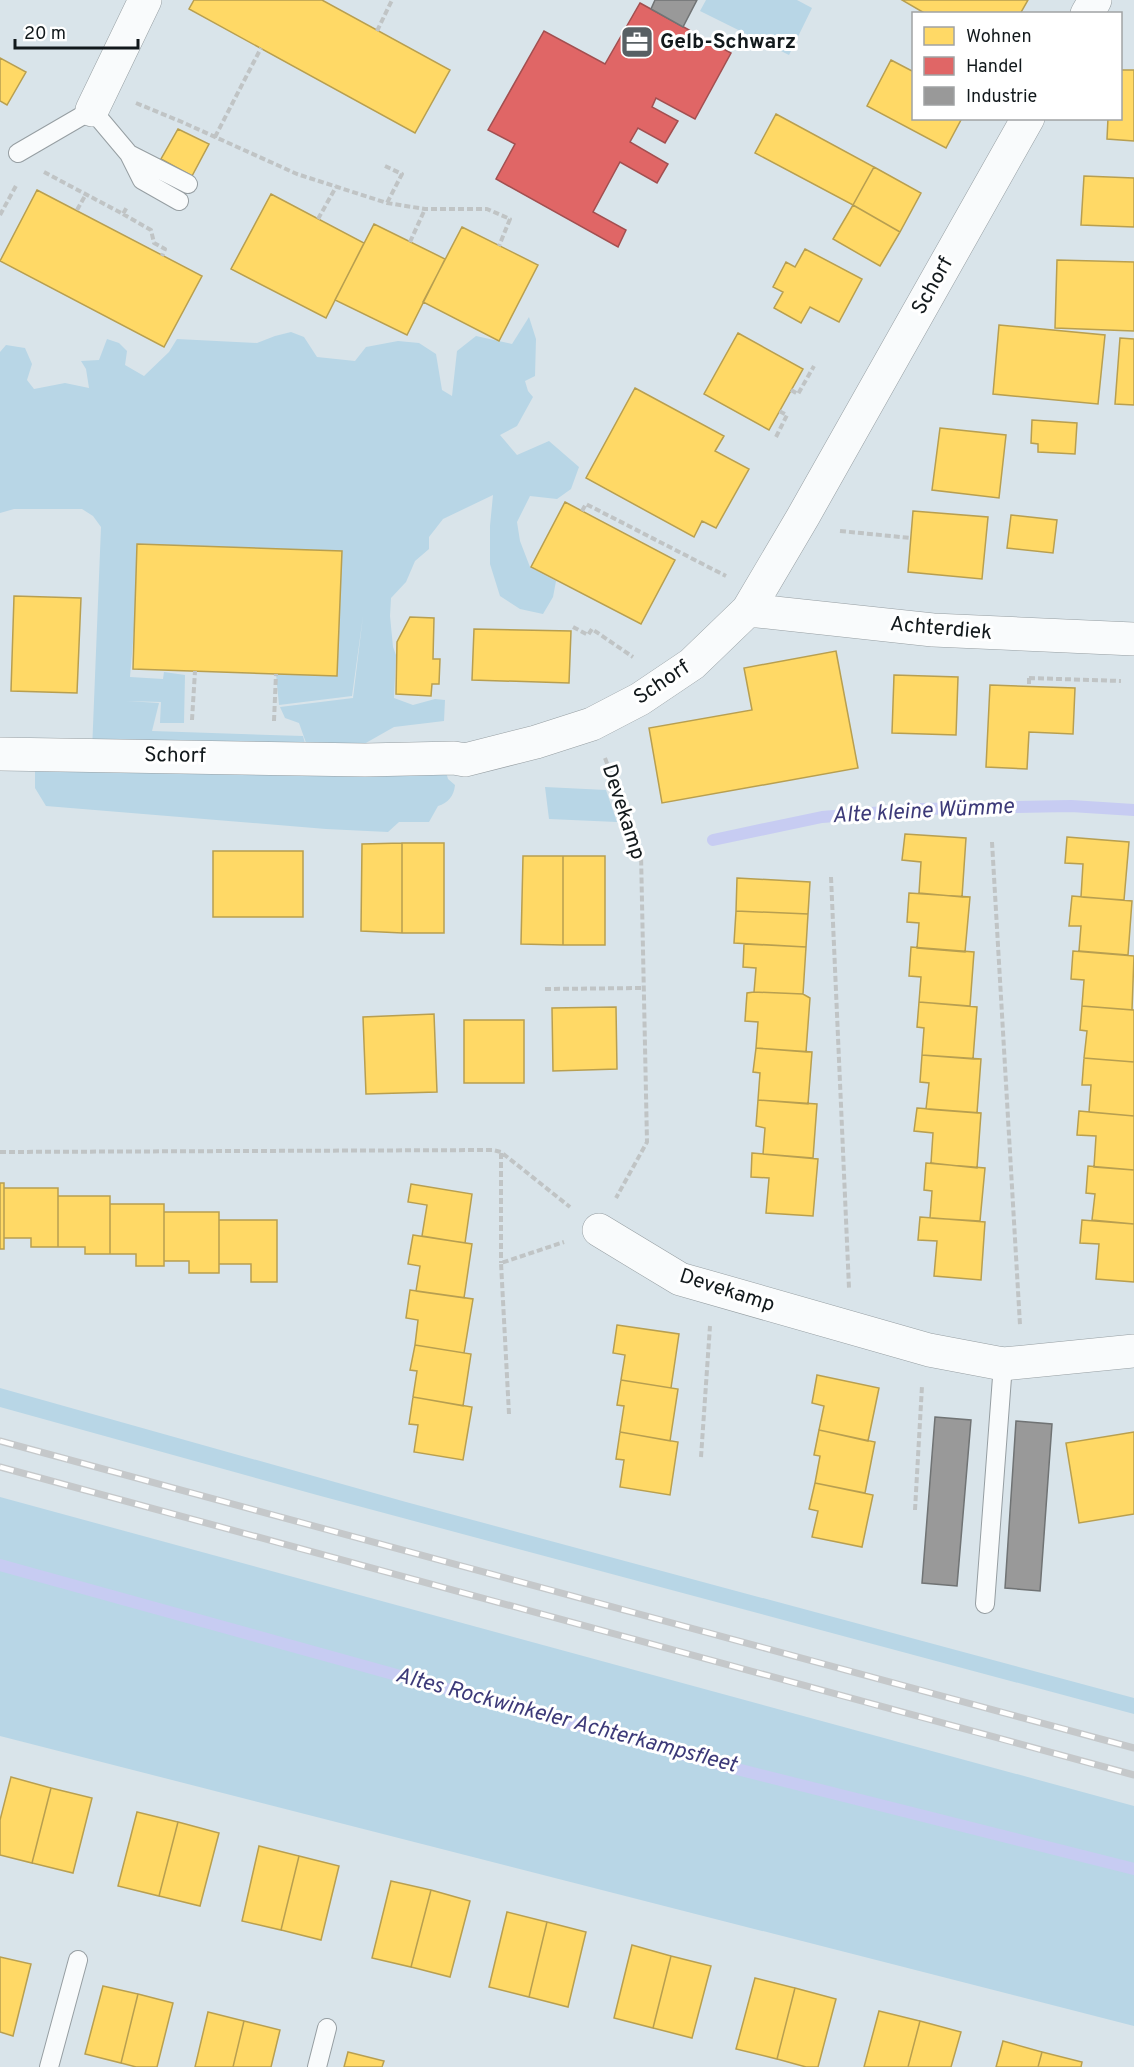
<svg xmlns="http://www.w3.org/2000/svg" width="1134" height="2067" font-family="Overpass,sans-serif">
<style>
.green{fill:#b8d6e6}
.homes{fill:#ffd966;stroke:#b89f50;stroke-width:1.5}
.shops{fill:#e06666;stroke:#a24f50;stroke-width:1.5}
.industry{fill:#999;stroke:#707374;stroke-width:1.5}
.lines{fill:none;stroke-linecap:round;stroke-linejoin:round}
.stream{stroke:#c7ccf2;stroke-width:12}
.lane-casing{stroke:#969ea2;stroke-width:20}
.street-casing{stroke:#969ea2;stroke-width:34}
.path{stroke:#c0c4c5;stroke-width:4;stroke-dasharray:6 3;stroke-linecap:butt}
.lane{stroke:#f9fbfc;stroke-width:18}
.street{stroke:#f9fbfc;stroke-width:33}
.rail-casing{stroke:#c5c8ca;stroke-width:7}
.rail{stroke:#fff;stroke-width:4.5;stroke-dasharray:14;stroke-linecap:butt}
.labels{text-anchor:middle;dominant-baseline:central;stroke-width:6;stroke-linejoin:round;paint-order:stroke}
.poi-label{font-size:21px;font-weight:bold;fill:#12191c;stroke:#fff;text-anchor:start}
.street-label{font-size:21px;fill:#12191c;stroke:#fff}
.water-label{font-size:22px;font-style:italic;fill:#3d3a79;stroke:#fff}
</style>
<rect width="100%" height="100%" fill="#d9e4ea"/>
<path class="green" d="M706,0H797L812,8L789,55L700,11Z
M529,317L536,339L535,376L525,381L528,391L533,397L517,426L500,435L517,455L549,441L579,467L571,489L557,499L530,496L517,522L520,541L530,567L556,581L553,597L543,614L520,609L500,596L490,564V526L493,495L443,519L429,537V549L415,561L406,582L391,598L390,616L393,647L396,655L394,698L413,705L435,699L445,700L444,721L394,727L357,748L310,754L299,723L285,718L280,707L353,698L363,616L352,696L279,705L276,674L337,676L341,551L138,544L135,619L130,677L163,679L164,672L185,675L184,723H160L161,702L127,701L159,703L152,731L303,736L308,754L92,751L101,527L93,516L82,509H14L0,513V352L6,345L25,348L32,364L27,380L34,389L65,383L89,388L86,369L81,361L99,360L107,339L119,343L127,351L125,365L144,376L169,352L177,339L257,343L275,336L291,332L304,337L317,357L355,361L366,347L398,341L419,343L436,354L442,390L452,396L457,351L476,336L512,344Z
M444,765L448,779L455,785C454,796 448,803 438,806L429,822H399L388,832L326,829L46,806L35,788V769Z
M545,787L606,790L617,822L549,819Z
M0,1388L406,1502L1134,1698V1714L317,1495L0,1407Z
M0,1497L1134,1806V2026L0,1736Z"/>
<path class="homes" d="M194,0H322L450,70L415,133L189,9Z
M902,0H1028L1020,14H926Z
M0,58L26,72L7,105L0,101Z
M891,60L914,72V118H962L946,148L867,106Z
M1120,70H1134V141L1107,139L1108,118H1120Z
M776,114L874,167L853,205L755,153Z
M178,129L209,144L192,176L161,159Z
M874,167L921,193L900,232L853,205Z
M1084,176L1134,178V227L1081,225Z
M37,190L202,276L164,347L0,261Z
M271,194L364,243L326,318L231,269Z
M853,205L900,232L880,266L833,239Z
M374,224L445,259L407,335L335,300Z
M462,227L538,265L499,341L423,302Z
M805,249L862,279L839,322L810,307L801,323L774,308L783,292L773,287L786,262L795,267Z
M1057,260L1134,262V331L1055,328Z
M999,325L1105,335L1098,404L993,394Z
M738,333L803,369L769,430L704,394Z
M1120,338L1134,339V405L1115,404Z
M635,388L724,436L715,451L749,469L716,528L702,521L694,537L586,478Z
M1032,420L1077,423L1075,454L1038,452V444L1031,443Z
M940,428L1006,435L999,498L932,490Z
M565,502L675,560L641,624L531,567Z
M913,511L988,517L982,579L908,572Z
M1011,515L1057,520L1053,553L1007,548Z
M137,544L342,551L337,676L133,669Z
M14,596L81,598L77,693L11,691Z
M410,617L434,618L433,659H440L439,684H432L431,696L396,694L397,642Z
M474,629L571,631L569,683L472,680Z
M836,651L858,768L662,803L649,728L752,710L744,668Z
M894,675L958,677L956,735L892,733Z
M990,685L1075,688L1073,734L1029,732L1027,769L986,767Z
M905,834L966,838L962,897L919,893L921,862L902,860Z
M1067,837L1129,842L1124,900L1081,897L1083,864L1065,863Z
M402,843V933L361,931L362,844Z
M402,843H444V933H402Z
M213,851H303V917H213Z
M523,856H563V945L521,944Z
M563,856H605V945H563Z
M737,878L810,882L808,914L736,911Z
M909,893L970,897L965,952L917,948L919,923L907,922Z
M1072,896L1132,901L1128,955L1079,951L1081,926H1069Z
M736,911L808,914L806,947L734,943Z
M744,944L806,947L803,994L754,992L756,968L743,967Z
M911,947L974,952L970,1006L919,1002L921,977L909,976Z
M1073,951L1134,956L1132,1010L1082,1006L1084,980L1071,979Z
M754,992L803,994L810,998L806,1052L756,1048L758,1022L745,1021L747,993Z
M919,1002L977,1007L973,1059L922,1055L924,1028L917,1027Z
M1082,1006L1134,1010V1062L1084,1058L1087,1031L1080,1030Z
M616,1007L617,1069L553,1071L552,1008Z
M434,1014L437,1092L366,1094L363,1017Z
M464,1020H524V1083H464Z
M756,1048L812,1052L808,1104L758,1100L760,1073L753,1072Z
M922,1055L981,1059L977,1113L926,1109L929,1083L920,1082Z
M1084,1058L1134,1062V1116L1089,1112L1091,1085H1082Z
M758,1100L817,1104L813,1158L763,1154L765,1128L756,1126Z
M917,1108L981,1113L977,1168L931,1163L933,1133L914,1131Z
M1079,1111L1134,1116V1170L1094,1167L1096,1136L1077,1135Z
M752,1153L818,1159L813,1216L766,1213L769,1178L751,1177Z
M926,1163L985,1168L980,1221L930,1218L932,1191L924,1190Z
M1088,1166L1134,1170V1224L1092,1220L1095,1194L1086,1193Z
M0,1183H4V1249H0Z
M411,1184L472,1194L465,1243L422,1236L427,1205L408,1202Z
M4,1188H58V1247H31V1238H4Z
M58,1196H110V1254H85V1247H58Z
M110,1204H164V1266H136V1254H110Z
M164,1212H219V1273H189V1261H164Z
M920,1217L985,1222L981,1280L934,1276L937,1241L918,1240Z
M219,1220H277V1282H251V1264H219Z
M1082,1220L1134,1224V1282L1096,1279L1099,1244L1080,1243Z
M413,1235L472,1244L464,1298L416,1291L420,1266L408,1264Z
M410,1290L473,1299L464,1353L415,1345L418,1320L406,1318Z
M617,1325L679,1334L671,1388L621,1380L625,1355L613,1353Z
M415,1345L471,1354L463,1406L413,1397L417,1371L410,1370Z
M817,1375L879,1388L868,1441L819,1430L824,1406L812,1403Z
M621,1380L678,1389L670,1441L620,1432L624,1406L617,1405Z
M413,1397L472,1407L463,1460L414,1452L418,1425L409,1424Z
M819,1430L875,1442L865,1493L815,1483L820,1456L814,1455Z
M620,1432L678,1442L670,1495L620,1487L624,1460L616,1459Z
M1134,1432V1514L1079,1523L1066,1443Z
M815,1483L873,1495L862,1547L812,1537L818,1511L809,1509Z
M11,1777L51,1788L32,1863L0,1855V1820Z
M51,1788L92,1798L73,1873L32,1863Z
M137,1812L178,1822L159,1896L118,1886Z
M178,1822L219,1833L200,1906L159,1896Z
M259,1846L299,1856L281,1930L242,1921Z
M299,1856L339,1866L321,1940L281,1930Z
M391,1881L431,1890L411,1967L372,1958Z
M431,1890L470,1901L450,1977L411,1967Z
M507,1912L547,1922L529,1997L489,1987Z
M547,1922L586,1932L568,2007L529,1997Z
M632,1945L671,1956L653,2028L614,2018Z
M671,1956L711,1966L692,2038L653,2028Z
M0,1957L31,1964L13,2036L0,2032Z
M755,1978L795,1988L777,2059L736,2049Z
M103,1986L138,1994L121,2063L85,2054Z
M795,1988L836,1999L818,2067H806L777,2059Z
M138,1994L173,2003L157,2067H136L121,2063Z
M879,2011L920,2021L908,2067H864Z
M208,2012L244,2021L233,2067H195Z
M244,2021L280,2030L271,2067H233Z
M920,2021L961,2032L951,2067H908Z
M1003,2041L1042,2052L1038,2067H996Z
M348,2052L384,2061L382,2067H344Z
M1042,2052L1082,2062L1081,2067H1038Z"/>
<path class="shops" d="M640,3L731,53L695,119L656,98L652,107L678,121L665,143L638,128L630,142L668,164L657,183L620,162L593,212L626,230L618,247L496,179L515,144L488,130L544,31L605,64Z"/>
<path class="industry" d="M655,0H697L683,27L651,9Z
M935,1417L971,1420L957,1586L922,1583Z
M1016,1421L1052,1424L1040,1591L1005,1588Z"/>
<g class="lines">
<path class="stream" d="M713,840L822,817L921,809L1071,806L1134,810
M0,1565L725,1766L1134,1869"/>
<g class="lane-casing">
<path id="lane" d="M18,153L92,110L129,154L188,184
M129,154L142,180L179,201
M985,1604L1003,1364
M49,2067L78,1960
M317,2067L327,2028"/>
</g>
<g class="street-casing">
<path id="street" d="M1087,14L1095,0
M92,110L145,0
M748,610L933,630L1134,639
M0,754L365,760L454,758L465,760L536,742L592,724L640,699L692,664L748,610L804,515L1028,118
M599,1230L680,1279L929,1350L1003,1364L1134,1351"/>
</g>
<path class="path" d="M377,31L392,0
M136,103L182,122L297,174L387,203L425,209H487L510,219L499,246
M215,137L261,48
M385,166L402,174L387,203
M44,172L123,214L127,207
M77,210L86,194
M123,214L151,230L154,243L165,249L162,256
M0,215L17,184
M318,219L336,187
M410,242L425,209
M791,390L798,394L814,366
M776,437L787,415L779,411
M582,511L586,504L726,576
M840,531L911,538
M573,627L588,635L592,629L633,657
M1029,678L1121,681
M1029,678V687
M192,720L195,671
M274,721L276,674
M605,758L641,854L647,1142L616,1198
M992,842L1020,1325
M831,877L849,1288
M545,989L644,988
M0,1152L493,1150L501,1152L570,1207
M501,1153V1263
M509,1414L501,1263L564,1242
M701,1457L710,1326
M915,1510L922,1386"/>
<use href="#lane" class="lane"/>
<use href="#street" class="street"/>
<g class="rail-casing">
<path id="rail" d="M0,1441L1134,1748
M0,1467L1134,1775"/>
</g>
<use href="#rail" class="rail"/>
</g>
<defs>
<g id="office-square" transform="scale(1.725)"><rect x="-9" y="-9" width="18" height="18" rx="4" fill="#586064" stroke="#fff"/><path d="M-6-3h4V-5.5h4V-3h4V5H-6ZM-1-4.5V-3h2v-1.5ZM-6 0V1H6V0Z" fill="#fff"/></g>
</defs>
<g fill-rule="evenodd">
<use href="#office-square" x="637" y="42"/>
</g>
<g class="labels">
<g class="poi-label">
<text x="660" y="42">Gelb-Schwarz</text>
</g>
<g class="street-label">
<text transform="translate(933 286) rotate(-61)">Schorf</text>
<text transform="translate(941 629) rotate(5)">Achterdiek</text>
<text transform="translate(662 683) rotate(-34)">Schorf</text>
<text transform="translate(175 756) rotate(1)">Schorf</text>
<text transform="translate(623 812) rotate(72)">Devekamp</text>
<text transform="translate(727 1291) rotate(18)">Devekamp</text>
</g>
<g class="water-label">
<text transform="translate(923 812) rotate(-3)">Alte kleine Wümme</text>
<text transform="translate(566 1721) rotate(15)">Altes Rockwinkeler Achterkampsfleet</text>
</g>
</g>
<rect x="912" y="12" width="210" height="108" fill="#ffffff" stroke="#a0a3a4" stroke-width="1.5"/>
<rect x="924" y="27" width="30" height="18" fill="#ffd966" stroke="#a0a3a4" stroke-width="1.5"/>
<text x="966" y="42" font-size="18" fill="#12191c">Wohnen</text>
<rect x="924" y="57" width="30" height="18" fill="#e06666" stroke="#a0a3a4" stroke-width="1.5"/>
<text x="966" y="72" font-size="18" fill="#12191c">Handel</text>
<rect x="924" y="87" width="30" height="18" fill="#999999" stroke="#a0a3a4" stroke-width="1.5"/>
<text x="966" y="102" font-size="18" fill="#12191c">Industrie</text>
<path d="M15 39v9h123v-9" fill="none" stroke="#12191c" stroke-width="3"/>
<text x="24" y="39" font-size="18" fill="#12191c" stroke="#ffffff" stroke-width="4.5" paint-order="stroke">20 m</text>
</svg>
